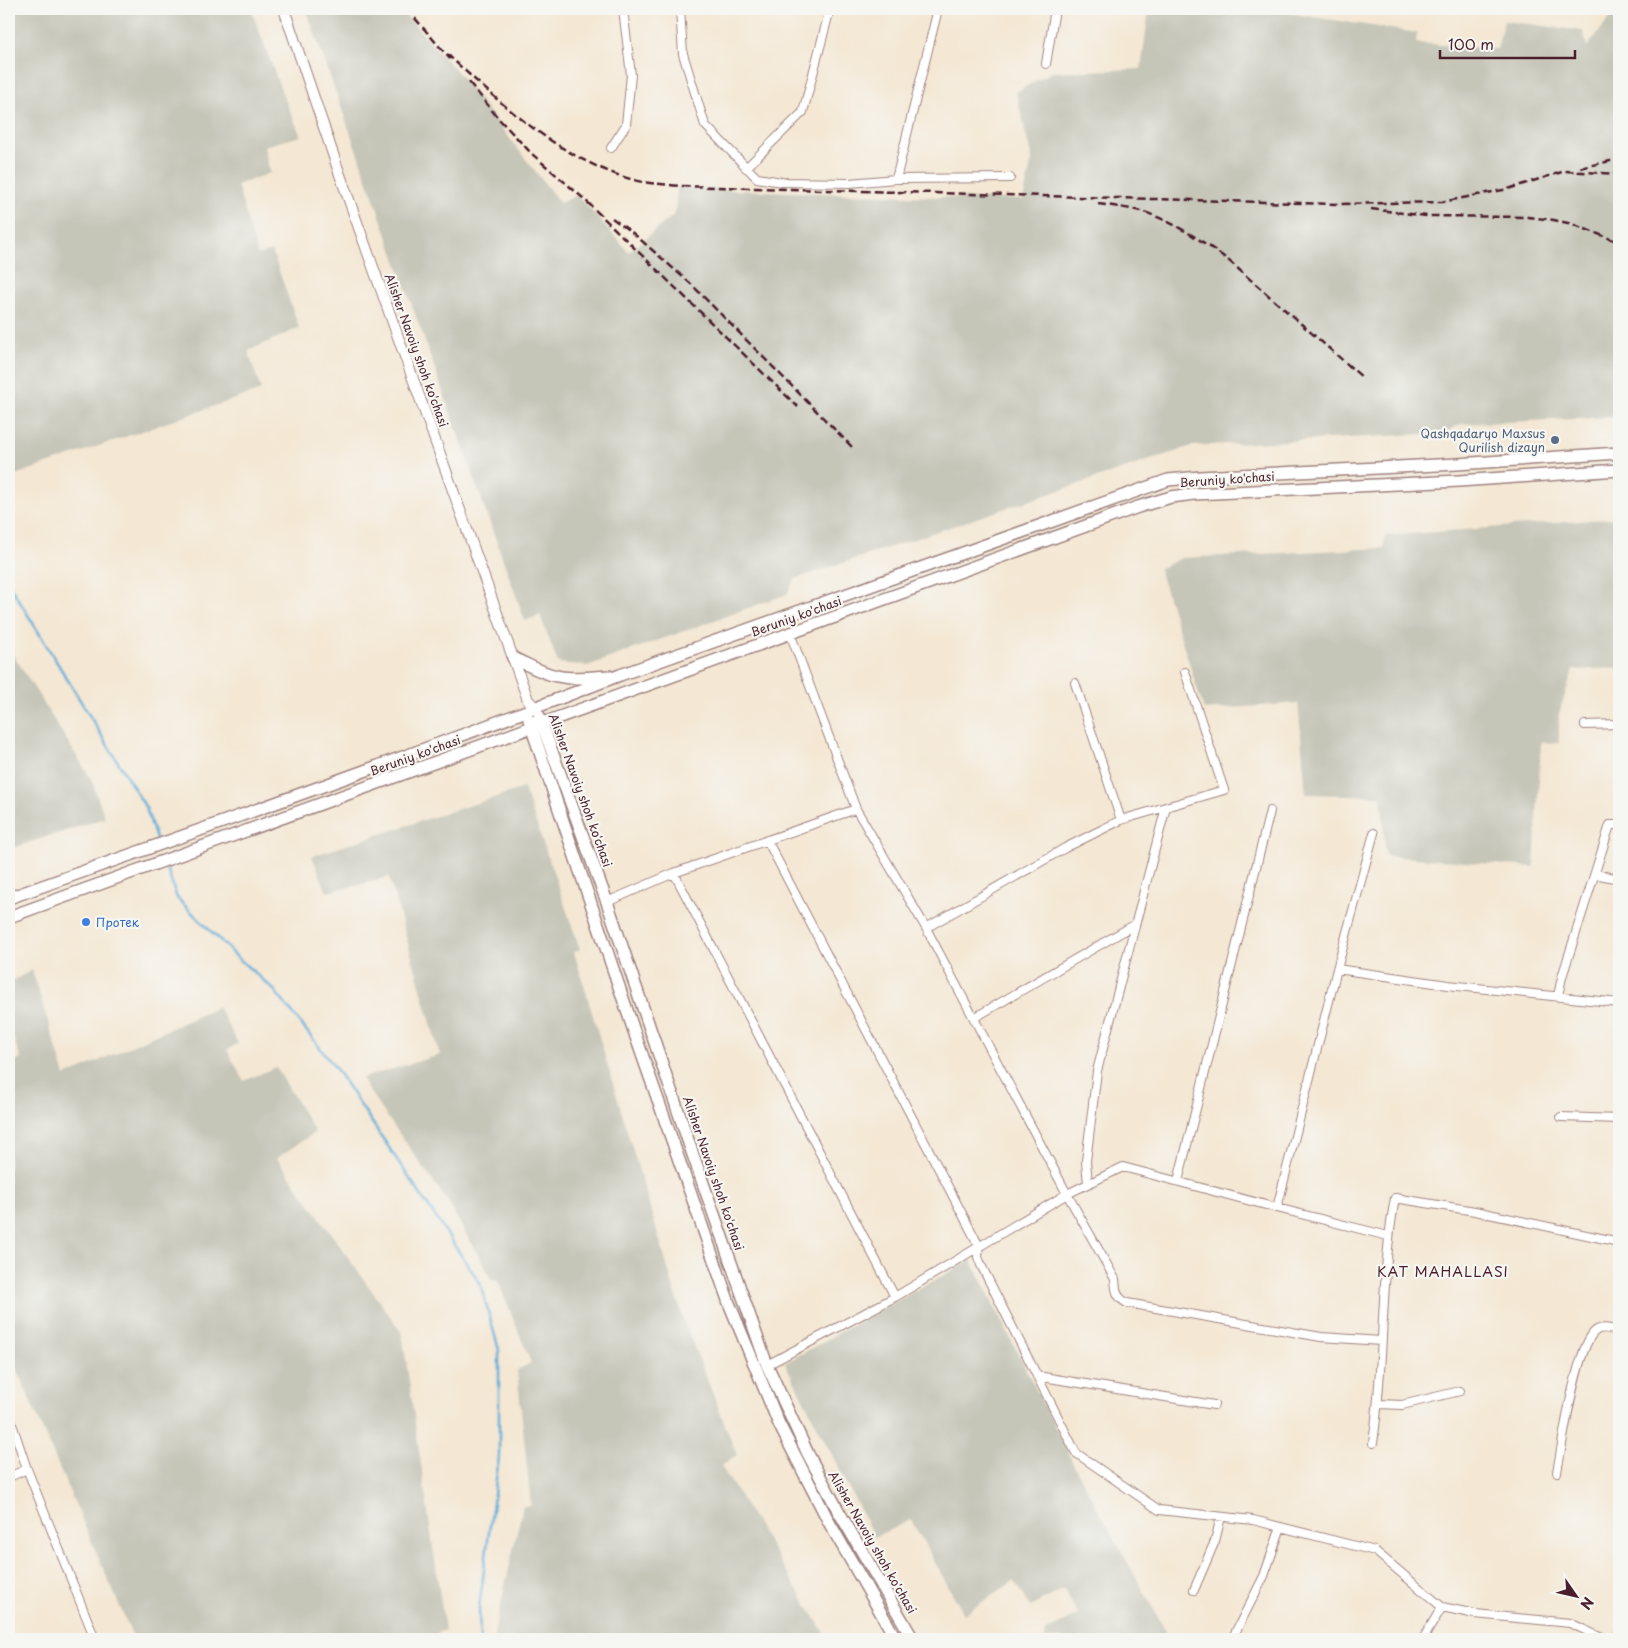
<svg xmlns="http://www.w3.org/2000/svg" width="1628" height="1648" font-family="'Playpen Sans',sans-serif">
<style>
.industrial{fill:#c5c5b8}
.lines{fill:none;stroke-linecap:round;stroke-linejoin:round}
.stream{stroke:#61aeda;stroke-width:2.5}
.minor-casing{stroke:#9f837f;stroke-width:10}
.tertiary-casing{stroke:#9f837f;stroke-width:12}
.secondary-casing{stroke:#9f837f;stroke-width:14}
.minor{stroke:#fff;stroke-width:8}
.tertiary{stroke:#fff;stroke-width:10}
.secondary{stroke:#fff;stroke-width:11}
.rail{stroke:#4a1f2b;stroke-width:2.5;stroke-dasharray:8 4;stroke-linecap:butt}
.service-dot{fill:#5c6f8a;stroke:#f6f6f2;stroke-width:2}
.shop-dot{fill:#3f7fe0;stroke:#f6f6f2;stroke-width:2}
.labels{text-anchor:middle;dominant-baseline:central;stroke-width:4.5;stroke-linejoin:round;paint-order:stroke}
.street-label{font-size:12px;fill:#4a1f2b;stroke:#f6f6f2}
.service-label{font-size:12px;fill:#4e5e75;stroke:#f6f6f2;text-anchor:end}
.shop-label{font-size:12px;fill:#366cbe;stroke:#f6f6f2;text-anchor:start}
.neighbourhood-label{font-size:14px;letter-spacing:1px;fill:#4a1f2b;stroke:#f6f6f2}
</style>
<rect width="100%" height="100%" fill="#f6f6f2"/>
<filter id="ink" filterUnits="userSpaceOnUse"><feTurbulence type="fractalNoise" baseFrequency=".02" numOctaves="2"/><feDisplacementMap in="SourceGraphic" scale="10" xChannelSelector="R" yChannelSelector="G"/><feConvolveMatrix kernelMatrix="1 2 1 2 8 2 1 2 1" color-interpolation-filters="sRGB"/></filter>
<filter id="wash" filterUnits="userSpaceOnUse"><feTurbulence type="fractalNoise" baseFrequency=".0096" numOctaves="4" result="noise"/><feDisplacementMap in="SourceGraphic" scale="20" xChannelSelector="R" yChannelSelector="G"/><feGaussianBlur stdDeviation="1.12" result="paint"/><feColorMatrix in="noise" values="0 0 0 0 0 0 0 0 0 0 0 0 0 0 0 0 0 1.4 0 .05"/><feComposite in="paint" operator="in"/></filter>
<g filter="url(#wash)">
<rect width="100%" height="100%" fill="#f4e7d3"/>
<path class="industrial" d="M9,9H251L283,95L301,136L264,146L270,173L237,185L258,255L272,251L299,328L248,351L261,390L9,477Z
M306,9H400L461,76L560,203L577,195L629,252L675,214L677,188L1023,200L1032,160L1016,92L1052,72L1141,69L1149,9H1262L1417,33L1416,43L1497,49L1504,21L1583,31L1587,47L1617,9H1619V417L1461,424L1444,433L1192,446L795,579L787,594L587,666L558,663L540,615L525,621Z
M1619,518V668L1573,670L1559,713V743L1541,742L1534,867L1386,856L1381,796L1306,794L1298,703L1204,710L1159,569L1181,558L1384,548L1385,536Z
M9,648L91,779L105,818L9,849Z
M524,788L580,949L574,952L683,1319L737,1455L721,1466L828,1639H493L523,1506H531L517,1370L531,1363L498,1281L492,1280L448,1202L366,1087L362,1078L440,1055L389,877L327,892L312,856Z
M32,970L65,1076L218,1007L238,1043L227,1050L244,1081L276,1067L315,1132L277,1158L402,1333L445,1630L438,1633L437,1639H134L9,1352V1064L21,1059L9,1025V983Z
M971,1260L1077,1471L1170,1639H1045L1044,1632L1078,1615L1064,1589L1030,1607L1014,1581L964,1614L911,1520L874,1537L785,1363Z"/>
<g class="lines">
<path class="stream" d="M9,584L146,808L157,842
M165,863L177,898L239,959L274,990L332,1063L480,1283L499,1350V1457L479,1608L480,1639"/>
</g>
</g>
<g filter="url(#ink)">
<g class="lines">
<g class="minor-casing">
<path id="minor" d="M680,9L683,54L705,125L757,178L782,182L849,183L896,179L1010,178
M1046,64L1055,9
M611,148L626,125L631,75L623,9
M746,168L803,112L830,9
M896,179L938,9
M790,633L856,809L926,928L1067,1194L1115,1279C1116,1291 1116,1297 1127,1303L1321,1337L1381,1341
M1075,683L1121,820
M1585,725L1619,724
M767,840L979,1246L978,1257L981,1265L1076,1453L1159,1510L1253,1520L1375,1551L1442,1607
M674,873L895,1297
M1595,874L1619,879
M607,902L674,873L856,809
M926,928L1065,848L1121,820L1224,790L1185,672
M1337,969L1448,985L1619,1003
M1558,996L1562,977L1610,825H1619
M974,1018L1134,925
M1561,1117L1619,1119
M1178,1181L1270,811
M1088,1184L1086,1161L1097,1071L1166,807
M1277,1208L1337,969L1374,833
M767,1365L895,1297L1067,1194L1123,1167L1277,1208L1388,1236
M1037,1376L1214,1405
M1379,1404L1402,1405L1460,1391
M9,1415L27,1469L95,1639
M1373,1443C1385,1362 1380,1279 1395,1198L1475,1211L1619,1242
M1557,1472C1562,1447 1577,1340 1597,1330C1603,1326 1613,1330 1619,1331
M9,1477L27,1469
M1194,1590L1215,1541L1221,1517
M1232,1639L1264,1576L1281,1527
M1423,1639L1442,1607L1475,1614L1570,1623L1604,1639
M1616,1639L1619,1634"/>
</g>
<g class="tertiary-casing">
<path id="tertiary" d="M284,9L339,172L528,700L536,708"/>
</g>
<g class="secondary-casing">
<path id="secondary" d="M513,658C527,664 541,673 557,676C574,680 592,677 609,676
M539,716L607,902L692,1152L767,1365L808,1454L839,1512L913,1639
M529,720L637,1040L729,1303L779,1424L830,1524L896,1639
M9,898C213,825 418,754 620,675L1168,480L1200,477L1457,464L1619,453
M9,917L1138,507L1171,497L1194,494L1459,481L1619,470"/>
</g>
<use href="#minor" class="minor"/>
<use href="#tertiary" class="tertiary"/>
<use href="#secondary" class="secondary"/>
<path class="rail" d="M407,9L450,59
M447,54C501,104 561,160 634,180C649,184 665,184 680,186L1336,204L1442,202L1508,189L1565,171L1619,174
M469,82L499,119L532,154L583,198L798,407
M1580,168L1619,159
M1098,204C1113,206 1129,208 1144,212C1174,222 1203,241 1228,260L1363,378
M1371,209L1427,216L1528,217L1554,220L1572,224L1619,242
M612,218L634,234L691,284L854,449"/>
</g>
</g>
<circle class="service-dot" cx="1555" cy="440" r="5"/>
<circle class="shop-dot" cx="86" cy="922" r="5"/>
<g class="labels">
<g class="street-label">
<text transform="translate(417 350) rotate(70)">Alisher Navoiy shoh ko'chasi</text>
<text transform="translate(1227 479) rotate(-4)">Beruniy ko'chasi</text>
<text transform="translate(796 616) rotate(-20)">Beruniy ko'chasi</text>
<text transform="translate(415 755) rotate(-20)">Beruniy ko'chasi</text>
<text transform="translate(581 790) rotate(70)">Alisher Navoiy shoh ko'chasi</text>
<text transform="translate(714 1173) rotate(71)">Alisher Navoiy shoh ko'chasi</text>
<text transform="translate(873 1542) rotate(60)">Alisher Navoiy shoh ko'chasi</text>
</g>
<g class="service-label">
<text x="1545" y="433">Qashqadaryo Maxsus<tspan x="1545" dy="14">Qurilish dizayn</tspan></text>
</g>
<g class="shop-label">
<text x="96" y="922">Протек</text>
</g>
<g class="neighbourhood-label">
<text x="1443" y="1271">KAT MAHALLASI</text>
</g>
</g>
<rect width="1628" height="1648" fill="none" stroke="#f6f6f2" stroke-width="30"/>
<g transform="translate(1576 1596) rotate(124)" stroke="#f6f6f2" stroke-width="4" paint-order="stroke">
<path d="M0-4L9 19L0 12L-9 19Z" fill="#4a1f2b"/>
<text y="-8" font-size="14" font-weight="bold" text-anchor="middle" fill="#4a1f2b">N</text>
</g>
<path d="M1440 50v8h135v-8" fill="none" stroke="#4a1f2b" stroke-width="2.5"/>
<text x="1448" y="50" font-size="15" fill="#4a1f2b" stroke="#f6f6f2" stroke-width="4" paint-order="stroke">100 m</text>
</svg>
